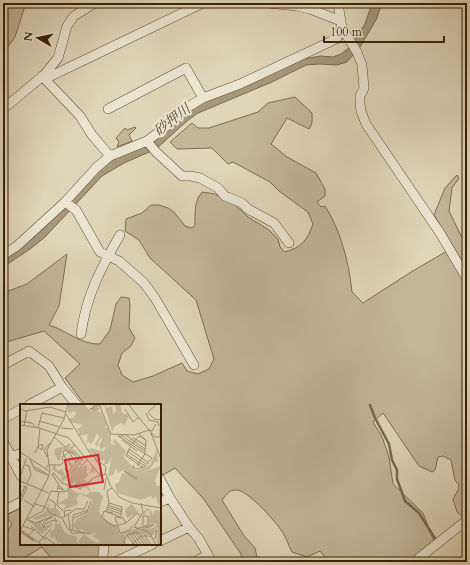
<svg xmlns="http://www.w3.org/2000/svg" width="470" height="565" font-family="Cardo,'Noto Serif JP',serif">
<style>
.green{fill:#c3b699;stroke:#7e6c4e}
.water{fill:#a7987a;stroke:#7b684a}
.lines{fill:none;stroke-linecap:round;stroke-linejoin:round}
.stream{stroke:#7b684a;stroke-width:2.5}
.minor-casing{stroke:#634e30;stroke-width:10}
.minor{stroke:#eae4d1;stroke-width:9}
.labels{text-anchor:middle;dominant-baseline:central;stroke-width:4;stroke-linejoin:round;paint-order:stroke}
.water-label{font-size:14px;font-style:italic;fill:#604b2c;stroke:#eae4d1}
.inset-river{fill:none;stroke:#a7987a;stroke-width:2}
.inset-road{fill:none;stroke:#9d8d6f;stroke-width:1}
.view{fill:#d62828;fill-opacity:0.15;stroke:#d62828;stroke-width:2}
.inset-edge{fill:none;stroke:#3a2102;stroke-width:2}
</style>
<rect width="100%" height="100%" fill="#dfd5b8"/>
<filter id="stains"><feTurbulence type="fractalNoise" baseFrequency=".005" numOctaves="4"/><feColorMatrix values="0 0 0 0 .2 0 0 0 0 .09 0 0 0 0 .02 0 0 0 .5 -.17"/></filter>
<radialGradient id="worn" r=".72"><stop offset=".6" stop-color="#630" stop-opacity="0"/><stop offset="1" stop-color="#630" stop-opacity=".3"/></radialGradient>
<path class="green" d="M3,3H24L25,6L15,37L3,53Z
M295,97L312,113C312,119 313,124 309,129L287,118L271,144L287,157L316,173L325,189V196L317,202L321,207L325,206C341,231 349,263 352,292L363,303L411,272L447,251L467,271V514L464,518L457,512L453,499L458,490L459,485L455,480L451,460L443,456L438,457L435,470L432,472L419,466L383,413L373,422L382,437L389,457L393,484L423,513L435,544L414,562H329L320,551L307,557L292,552C288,545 286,536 281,530C274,520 247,489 236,490C229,490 226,495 222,500L244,536L255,548L258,562H242L241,554L203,498L175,468L163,475L160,470V405H85L65,378L80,364L44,331L3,343V293L27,284L67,254L59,306L49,325C66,330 81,345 100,344L110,330L116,304L121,297L129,298L130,305L129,328L135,338L131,346L122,353L118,365L122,375L133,382L153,376L182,363L187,371L198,374L209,369L214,359L196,300L150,258L139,240L125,231L126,219L142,213L151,205H159L168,208L174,212L185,226L192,228L195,225C195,214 194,201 202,192L215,194L234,204L248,217L269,230L278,239L280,247L285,252C302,247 307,241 313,224L308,212L279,191L270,182L233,162L228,164L212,148L177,149L170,142L192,123L198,128H209L258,112L268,103Z
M135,127L136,128L129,135L132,141L117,147L119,142L116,138L125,128L127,130Z
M457,175L459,178L452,188L449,211L467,248V269L434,215L445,188Z
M21,508V544H100L101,547L97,562H54L42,547L17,562H3V541L12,523L4,516Z"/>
<path class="water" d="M372,3H382L376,20L360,47L347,62L337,65L319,64L306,65L272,82L198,113L187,121L156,149L124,163L102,176L45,237L30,249L3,267V259L28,242L42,230L103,166L116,158L152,143L181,116L195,107L207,101L302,59L321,56L333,57L341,54L350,47L365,24Z"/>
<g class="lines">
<path class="stream" d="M370,405L375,418L389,444L392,460L397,470V479L405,501L419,513L436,540"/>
<g class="minor-casing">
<path id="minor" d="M268,3L297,6L310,9L341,21
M338,3L342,28L357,52L362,65L364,88L360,96V104L361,111L366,124L440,233L466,277
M44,75L51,76L203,3
M42,76L80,116L92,135L110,156
M3,109L44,75L58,58L67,26L74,16L95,3
M108,109L186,68L203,98
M147,141L156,152L182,176H191L200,178L218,188L225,196L242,203L248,209L274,223L289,243
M65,202L76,210L100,252L119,261L144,283L155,298L194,365
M3,255L17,246L65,202L96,168L110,156L147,141L168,125L186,108L203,98L240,84L336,39L342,28
M81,334C86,296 101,268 120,235
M3,365L29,351L49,366L62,387L77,405
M29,405L62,387
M3,419L21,409
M3,441L21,476
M12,457L21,453
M160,479L170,498L189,527L199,539L208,555L211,562
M160,502L170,498
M3,511L21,502
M160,541L189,527
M102,562L104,548L103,544
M115,562L153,544
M194,562L208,555
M417,562L419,558L467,520"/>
</g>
<use href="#minor" class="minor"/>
</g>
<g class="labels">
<g class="water-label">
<text transform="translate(172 120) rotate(-38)">砂押川</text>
</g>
</g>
<g transform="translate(20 404)">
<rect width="141" height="141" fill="#dfd5b8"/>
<path d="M48,0H64L69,6L81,8L87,21L84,24L88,23L91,31V40L96,42L93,38L95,35L106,47L104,53L116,67L130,61L137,45L138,59L136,57L130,65L117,70L141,62L135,76L137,82L141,81V102L137,98L136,92L133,95L131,92L121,96L97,89L95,80L99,78L102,69L107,70V67L104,66L98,69L96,64L93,71L88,72L92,51L89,59L84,61L85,55L82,57L69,47L71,44L83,48L86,43L82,44L81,47L79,41L83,33L79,36L77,44L75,40L79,33L77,29L73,38L71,40L68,37L66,41L68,30L59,32V28L56,26L63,21L50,18V14H53L56,9L54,7L48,10ZM84,0L87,4L92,2L93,10L96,7L95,0H100L102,9L109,11L105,21L101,19L95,22L92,28ZM53,39L55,42L52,45L56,47L64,57H60L62,61H58L59,66L67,60V70L69,71L72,62L75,67L74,70L72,68L64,75L68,79L70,78L72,79L67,81L71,88H79L83,93L79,107L82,113L97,123L99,130L115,125L121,126L123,122H127V125L134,124L137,120L129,119L130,107H126L125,110L122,111L126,104L131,106L133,112L135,106L141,107V141H137L138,123L130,131L105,130V141H43L39,137L38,141L35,133L31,134L30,129L35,124L34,120L40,119L45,129L57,133V139L64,130L73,137L78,139L80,137L73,132L77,129L70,130L61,125L58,127L54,122L56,116L68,108L73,96L60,90L56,94L58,100L43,106L46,101L38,99L48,94L47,81L55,88L67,91L70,88L65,83L61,85L54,82L57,76L51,81L48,79L52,69L44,77L41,76L42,72L32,65L35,59L36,65L38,67L42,65L45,72L51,67L59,57L57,52L43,45L39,58L34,48L36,44L52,42ZM29,98V104L38,105L41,112L33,109L31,115H29L30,111L16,116L13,114L23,110L26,106L29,107L27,102ZM112,100L118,108L107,114L105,106ZM24,115L20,121L24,125L26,122L32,119L33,120L22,130L9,117L16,119Z" fill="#c3b699"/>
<path class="inset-river" d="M104,67L117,75M0,127L14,137"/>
<path class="inset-road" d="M79,0L91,30L114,31L129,26L135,33H141M108,0L129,26L132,27L136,20M137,0L128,8L134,15L141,16M0,4L5,7L30,3L46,8M105,5L113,18L119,13M70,6V5L73,4H78V6H73V2H79M126,9L129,16L138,18L139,22M46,10L71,51L86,63L85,70M0,17L12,19L16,24M19,17L40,23M0,21L19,24L49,34L80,71M4,22L7,6M18,24L22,9L44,14M41,24L53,25M131,29L141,55M98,32L132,54L124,63L116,65L113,63L114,61M98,32H102L125,47M102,32L104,30L125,45M140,32L141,6M34,33L45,43L50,40M112,35L114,34L126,42M102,36L117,47M112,40L119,32L126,36M18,43L22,46L23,41H19M110,43L106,52L122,63M109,45L129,59M107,47L126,60M0,48L29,67M49,48L56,58M15,49L18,43L20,24M106,50L125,62M27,53L24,46L30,39M10,55L15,66L28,71M46,55L43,50L44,46L53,49L58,56L52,63M75,55L81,64L80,71M43,57L42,53L49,48M6,61L9,62L11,71L7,79M117,62L125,50L126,36L119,30M14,63L27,70M45,64L47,69L52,64L48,55M25,65L28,61H40L52,52M59,65L67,56M32,70L34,69L42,79L61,85M32,70L39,81L37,86M0,74L6,55M0,77L29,89M66,80L75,73L86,70L90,81L99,93L112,99L141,104M38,84L44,86L39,82M84,86L86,74M39,87L37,101L43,107M0,95L5,82M29,95L35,99V105M4,96L15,103M1,97L7,83L3,82M89,99L102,103L101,112M121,99L123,108L114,123L129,128L136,141M15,100L26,103L30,109L42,114L56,105H64L68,97M88,101L102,106M88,103L102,108M87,105L101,110M86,107L89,99L87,87L92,84M87,108L101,113M93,109L84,107L82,113L89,120L96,122L106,119L117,109L121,112M48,110L51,129H65M34,113L37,118L34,116L25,120L24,124L22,121L24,118L36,110M45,113L44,107L51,106M95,113L100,129L110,126L112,122M95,113L103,114L106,119M42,114L48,125L70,130M54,114L67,108L71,97M6,116L23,107L31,87L44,88L48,86M8,116L16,119L31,113M127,121V124L134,121H128M3,122L14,126L9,131M11,122L26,136M0,125L22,141M1,125L28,74L30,67L27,46L44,15L48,0M53,125V111L68,106M116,125L128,121V112H123V121M112,129L122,141M116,129L125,141M110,130L118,141M107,131L115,141M124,131L131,141M131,131L137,126L135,135M25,133L36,141M19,138L31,125M105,141L104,136L107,131L114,129H119L128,141M111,141L121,132H132"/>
<path class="view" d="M78,51L83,78L50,83L45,56Z"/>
<rect width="141" height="141" class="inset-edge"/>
</g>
<rect width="470" height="565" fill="none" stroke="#dfd5b8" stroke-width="16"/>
<rect x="4" y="4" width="462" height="557" fill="none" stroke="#3a2102" stroke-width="2"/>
<rect x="8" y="8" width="454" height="549" fill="none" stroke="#3a2102"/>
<g transform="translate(38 38) rotate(279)" stroke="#eae4d1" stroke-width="3" paint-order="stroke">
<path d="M0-3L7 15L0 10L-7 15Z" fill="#3a2102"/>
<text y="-6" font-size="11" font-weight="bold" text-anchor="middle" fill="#3a2102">N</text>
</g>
<path d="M324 36v6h120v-6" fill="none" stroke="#3a2102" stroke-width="2"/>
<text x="330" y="36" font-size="12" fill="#3a2102" stroke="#eae4d1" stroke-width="3" paint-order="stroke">100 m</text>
<rect width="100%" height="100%" filter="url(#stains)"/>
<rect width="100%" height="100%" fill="url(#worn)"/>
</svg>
